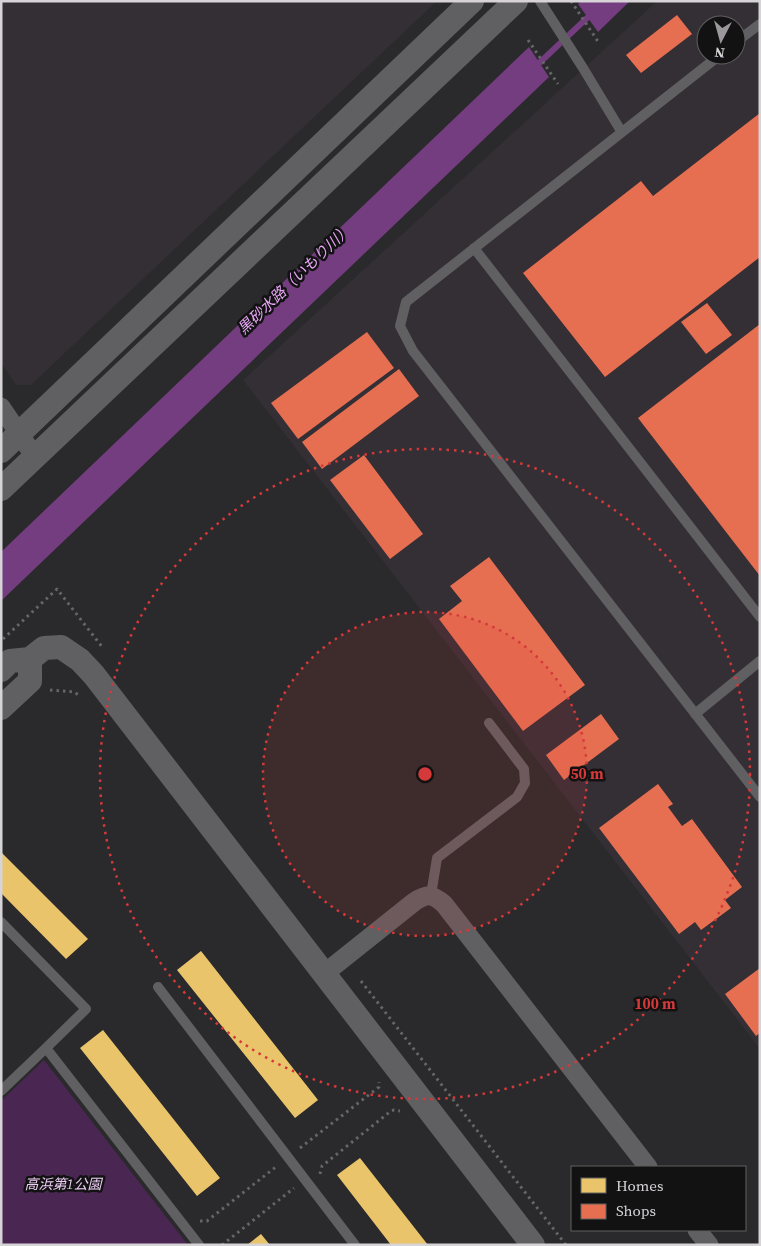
<svg xmlns="http://www.w3.org/2000/svg" width="761" height="1246" font-family="'Source Serif 4','Noto Sans JP',serif">
<style>
.built{fill:#342e35;fill-rule:evenodd}
.green{fill:#4a2652}
.water{fill:#733d7f}
.homes{fill:#e9c46a}
.shops{fill:#e76f51}
.lines{fill:none;stroke-linecap:round;stroke-linejoin:round}
.stream{stroke:#733d7f;stroke-width:6}
.path{stroke:#666567;stroke-width:3;stroke-dasharray:2.5 4;stroke-linecap:butt}
.service{stroke:#605f61;stroke-width:10}
.minor{stroke:#605f61;stroke-width:19}
.tertiary{stroke:#605f61;stroke-width:24}
.ring{fill:none;stroke:#d6393a;stroke-width:2.5;stroke-dasharray:2.5 5}
.labels{text-anchor:middle;dominant-baseline:central;stroke-width:5;stroke-linejoin:round;paint-order:stroke}
.park-label{font-size:14px;font-style:italic;fill:#edcdf4;stroke:#131213}
.water-label{font-size:15px;font-style:italic;fill:#e8a7f6;stroke:#131213}
.centre{fill:#d6393a;stroke:#131213;stroke-width:2.5}
.ring-label{font-size:15px;text-anchor:middle;font-weight:bold;fill:#d6393a;stroke:#131213;stroke-width:5;stroke-linejoin:round;paint-order:stroke}
</style>
<rect width="100%" height="100%" fill="#2a292b"/>
<path class="built" d="M1,1H437L31,385H16L1,363Z
M657,1H760V1049L243,380ZM706,25H736V55H706Z"/>
<path class="green" d="M44,1060L188,1245H1V1101Z"/>
<path class="water" d="M581,1H630L598,32L578,4Z
M529,47L549,77L1,601V552Z"/>
<path class="homes" d="M1,852L88,939L66,959L1,893Z
M201,951L318,1100L295,1118L177,970Z
M103,1030L220,1178L197,1196L80,1048Z
M360,1158L428,1245H391L337,1175Z
M261,1234L270,1245H247Z"/>
<path class="shops" d="M677,15L692,34L641,73L626,55Z
M760,113V257L605,377L523,273L641,181L653,196Z
M707,303L732,335L706,354L681,322Z
M760,324V576L638,418Z
M367,332L394,368L298,439L271,403Z
M399,369L419,396L322,469L302,442Z
M364,455L423,534L390,559L330,480Z
M489,557L585,685L523,731L439,619L462,601L450,586Z
M601,714L619,739L564,780L546,755Z
M658,784L673,804L668,807L682,826L692,819L742,887L725,900L731,908L701,930L695,922L679,934L599,828Z
M760,968V1033L756,1036L725,994Z"/>
<g class="lines">
<path class="stream" d="M535,67L605,1"/>
<path class="path" d="M571,1L599,43
M528,40L558,84
M3,639L57,589L103,648
M50,690L74,692L80,696
M361,981L566,1245
M300,1148L379,1087V1082
M320,1174L322,1166L391,1111L394,1110L400,1111
M200,1221H207L277,1166
M222,1245L294,1188"/>
<path class="service" d="M540,1L583,68L621,131
M736,42L760,24
M720,55L406,302L400,326L413,351L760,797
M474,248L760,617
M695,714L760,661
M431,895L437,858L517,797L525,783L524,769L489,723
M1,922L86,1009L46,1048L199,1245
M158,987L355,1245
M1,1091L46,1048"/>
<path class="minor" d="M1,407L35,457
M325,973L414,902C428,893 432,894 444,904L648,1167
M697,1230L709,1245"/>
<path class="tertiary" d="M1,451L472,1
M1,489L516,1
M1,670L10,661L30,659L44,648L61,647L80,660L94,675L533,1245
M1,708L30,681V659"/>
</g>
<circle cx="425" cy="774" r="162" fill="#d6393a" fill-opacity=".12"/>
<g class="ring">
<circle cx="425" cy="774" r="162"/>
<circle cx="425" cy="774" r="325"/>
</g>
<g class="labels">
<g class="park-label">
<text x="63" y="1184">高浜第1公園</text>
</g>
<g class="water-label">
<text transform="translate(294 279) rotate(-44)">黒砂水路（いもり川）</text>
</g>
</g>
<circle cx="425" cy="774" r="8" class="centre"/>
<g class="ring-label">
<text x="587" y="779">50 m</text>
<text x="655" y="1009">100 m</text>
</g>
<rect width="761" height="1246" fill="none" stroke="#d6d4d7" stroke-width="5"/>
<rect x="571" y="1166" width="175" height="65" fill="#131213" stroke="#616061"/>
<rect x="581" y="1178" width="25" height="15" fill="#e9c46a" stroke="#616061"/>
<text x="616" y="1191" font-size="15" fill="#d6d4d7">Homes</text>
<rect x="581" y="1204" width="25" height="15" fill="#e76f51" stroke="#616061"/>
<text x="616" y="1216" font-size="15" fill="#d6d4d7">Shops</text>
<g transform="translate(721 40) rotate(186)"><circle r="24" fill="#131213" stroke="#616061"/>
<path d="M0-4L9 19L0 12L-9 19Z" fill="#9a989b"/>
<text y="-8" font-size="14" font-weight="bold" text-anchor="middle" fill="#d6d4d7">N</text>
</g>
</svg>
